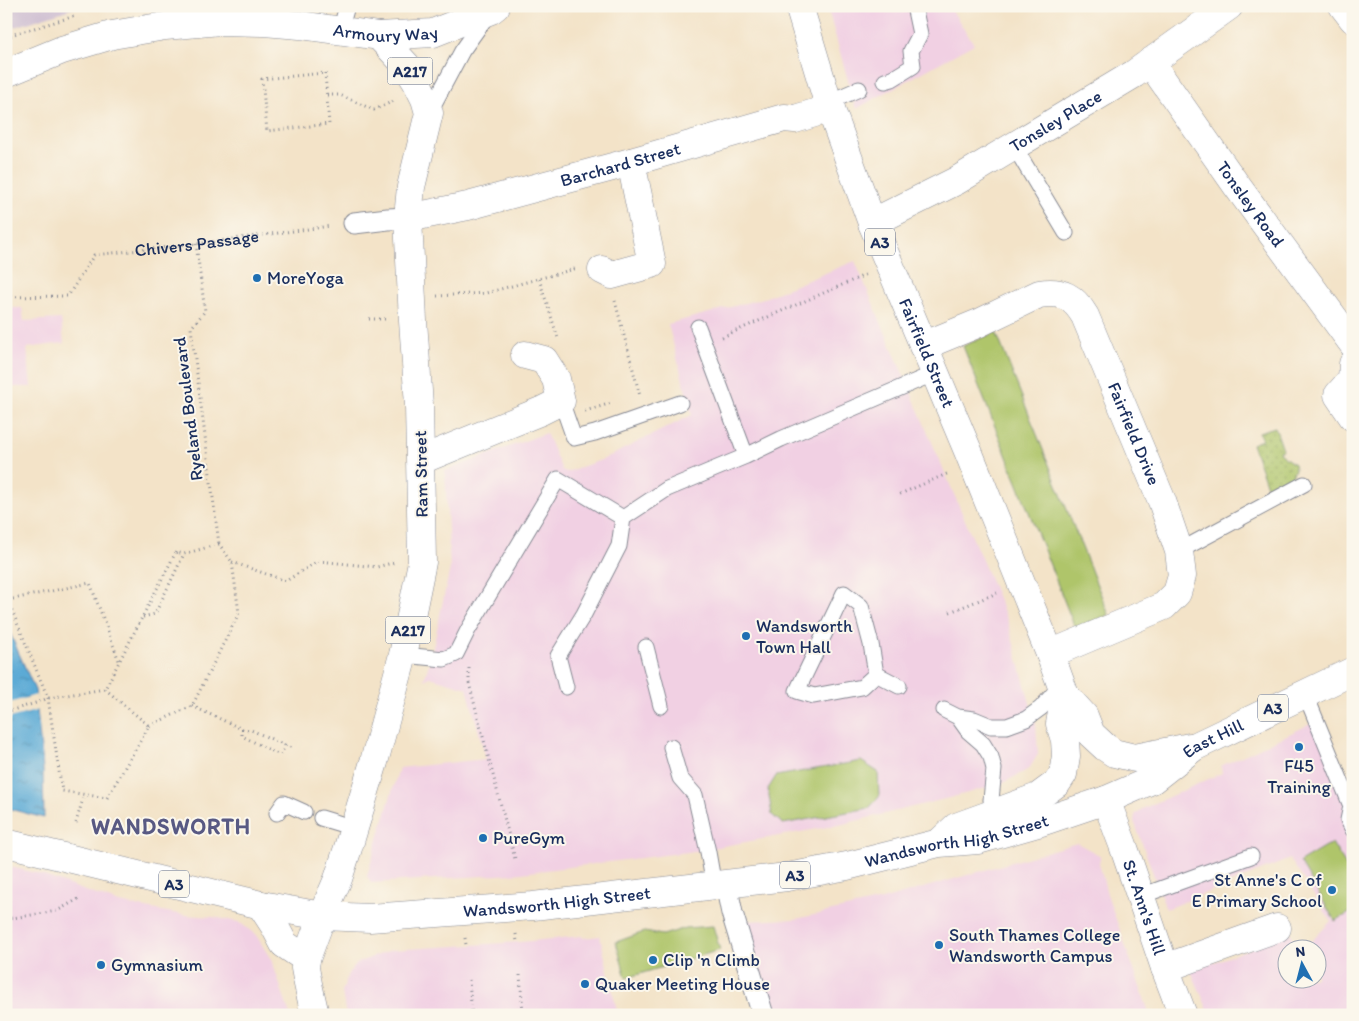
<svg xmlns="http://www.w3.org/2000/svg" width="1359" height="1021" font-family="Itim,sans-serif">
<style>
.built{fill:#f1d0e3}
.industrial{fill:#cebed1}
.park{fill:url(#park-dots);stroke:#657a64}
.garden{fill:#afc56a;stroke:#657a64}
.water{fill:url(#water-ripples);stroke:#3b6c9a}
.pier{fill:#f3e3c8}
.lines{fill:none;stroke-linecap:round;stroke-linejoin:round}
.service-casing{stroke:#878993;stroke-width:17}
.pedestrian-casing{stroke:#878993;stroke-width:23}
.minor-casing{stroke:#878993;stroke-width:29}
.tertiary-casing{stroke:#878993;stroke-width:29}
.primary-casing{stroke:#878993;stroke-width:29}
.trunk-casing{stroke:#878993;stroke-width:29}
.path{stroke:#878993;stroke-width:3;stroke-dasharray:1 4;stroke-linecap:butt}
.service{stroke:#fff;stroke-width:15}
.pedestrian{stroke:#fff;stroke-width:21}
.minor{stroke:#fff;stroke-width:28}
.tertiary{stroke:#fff;stroke-width:28}
.primary{stroke:#fff;stroke-width:28}
.trunk{stroke:#fff;stroke-width:28}
.poi-dot{fill:#1f6fb2;stroke:#fbf7ec;stroke-width:2}
.labels{text-anchor:middle;dominant-baseline:central;stroke-width:4;stroke-linejoin:round;paint-order:stroke}
.shield{fill:#fbf7ec;stroke:#5e6b89;stroke-width:1}
.shield-label{font-size:16px;font-weight:bold;fill:#1b2f5e}
.street-label{font-size:18px;fill:#1b2f5e;stroke:#fbf7ec}
.poi-label{font-size:18px;fill:#1b2f5e;stroke:#fbf7ec;text-anchor:start}
.district-label{font-size:22px;font-weight:bold;letter-spacing:1px;fill:#585983;stroke:#fbf7ec}
</style>
<defs>
<pattern id="park-dots" width="8" height="8" patternUnits="userSpaceOnUse" patternTransform="scale(1.25)"><rect width="8" height="8" fill="#afc56a"/><path d="M2 2h.1M6 6h.1" fill="none" stroke="#8ea05a" stroke-width="1.8" stroke-linecap="round"/></pattern>
<pattern id="water-ripples" width="26" height="14" patternUnits="userSpaceOnUse" patternTransform="scale(1.25)"><rect width="26" height="14" fill="#5baad5"/><path d="M2 4q2-2 4 0t4 0M15 11q2-2 4 0t4 0" fill="none" stroke="#4a8bb0"/></pattern>
</defs>
<rect width="100%" height="100%" fill="#fbf7ec"/>
<filter id="ink" filterUnits="userSpaceOnUse"><feTurbulence type="fractalNoise" baseFrequency=".02" numOctaves="2"/><feDisplacementMap in="SourceGraphic" scale="10" xChannelSelector="R" yChannelSelector="G"/><feConvolveMatrix kernelMatrix="1 2 1 2 8 2 1 2 1" color-interpolation-filters="sRGB"/></filter>
<filter id="wash" filterUnits="userSpaceOnUse"><feTurbulence type="fractalNoise" baseFrequency=".0096" numOctaves="4" result="noise"/><feDisplacementMap in="SourceGraphic" scale="20" xChannelSelector="R" yChannelSelector="G"/><feGaussianBlur stdDeviation="1.12" result="paint"/><feColorMatrix in="noise" values="0 0 0 0 0 0 0 0 0 0 0 0 0 0 0 0 0 1.4 0 .05"/><feComposite in="paint" operator="in"/></filter>
<g filter="url(#wash)">
<rect width="100%" height="100%" fill="#f3e3c8"/>
<path class="built" d="M827,6H949L974,44L856,109Z
M855,261L1007,619L1036,725L1038,754L1029,769L1001,784L953,797L839,825L696,851L514,874L371,883L367,876L399,768L486,759L467,688L430,677L424,680L431,657L450,568L445,471L546,433L562,470L567,472L604,459L692,415L668,324L764,298Z
M6,308H22L24,321L61,319L64,343L27,348L31,387H6Z
M1321,719L1353,792V1015H1210L1191,971L1291,933L1296,948H1286V978H1316V948H1305L1331,921L1290,859L1166,909L1134,821L1135,815L1142,809L1222,773L1221,766Z
M1077,843L1101,856L1099,863L1107,894L1150,1015H773L746,921L796,919L882,900Z
M6,866L36,873L119,903L184,915L213,917L239,922L256,935L272,961L290,1015H6Z
M582,936L583,938L600,936L618,1015H346L342,992L349,972L359,962L391,950L521,942Z"/>
<path class="industrial" d="M6,6H80L6,30Z"/>
<path class="park" d="M1275,427L1283,450L1279,451L1280,454L1294,464L1295,469L1290,481L1268,489L1252,444L1262,440L1259,432Z"/>
<path class="garden" d="M996,332L1109,615L1075,628L963,346Z
M861,761L878,772L879,797L869,808L783,824L772,815L768,789L776,776Z
M1332,843L1353,877V911L1335,921L1300,862Z
M713,926L720,950L626,978L616,942L644,932L663,935L686,928Z"/>
<path class="water" d="M6,624L35,690L43,769L44,818L6,808Z"/>
<path class="pier" d="M36,695L39,710L6,719V704Z"/>
</g>
<g filter="url(#ink)">
<g class="lines">
<g class="service-casing">
<path id="service" d="M340,31L347,6
M885,81L892,79L913,66L911,51L920,34L914,6
M829,102L859,89
M429,113L462,51L489,13
M1014,146L1066,233
M698,327L746,456L781,439L935,373
M561,401L574,438L595,433L680,403
M1179,551L1304,484
M844,593L861,606L871,644L876,674L862,687L814,696L797,691Z
M646,647L661,706
M403,655L444,659L456,654L468,630L558,479L623,518
M876,674L899,686
M566,687L558,656L584,614L619,546L623,518L667,489L746,456
M1305,693L1351,806L1348,820L1353,830
M944,710L958,717L974,719L991,726H1007L1026,719L1041,708L1061,685
M958,717L968,731L983,744L991,757L994,769L991,800L997,819
M671,747L680,778L695,795L708,852L714,886
M277,813L284,803L304,812
M321,818L354,828
M1141,896L1251,856"/>
</g>
<g class="pedestrian-casing">
<path id="pedestrian" d="M354,223L388,219L408,218
M726,884L732,913L763,1015"/>
</g>
<g class="minor-casing">
<g id="minor">
<path d="M1343,6L1353,19"/>
<path id="s2" d="M1150,62L1237,186L1353,344"/>
<path id="s3" d="M408,218L468,206L631,162L784,118L795,119L831,108"/>
<path id="s4" d="M872,223L956,181L1134,74L1229,6"/>
<path d="M602,270L612,275L652,264L631,162"/>
<path id="s5" d="M923,346L979,323L1039,294C1062,290 1074,297 1085,316L1162,501L1179,551L1182,576L1177,593L1164,606L1050,654"/>
<path d="M1353,364L1352,379L1338,395L1353,417"/>
<path d="M421,460L541,411L561,401L556,379L544,360L525,355"/>
<path d="M1165,968L1277,928"/>
</g>
</g>
<g class="tertiary-casing">
<g id="tertiary">
<path id="s6" d="M1106,800L1123,845L1165,968L1183,1015"/>
</g>
</g>
<g class="primary-casing">
<path id="primary" d="M315,1015L308,984L305,968L306,959L322,916L338,879L348,848L374,762L403,655L422,562L419,405L413,321L408,218L411,187L429,113L425,99L416,81L406,65L379,36"/>
</g>
<g class="trunk-casing">
<g id="trunk">
<path id="s7" d="M799,6L826,96L872,223L968,451L1050,654L1065,695L1084,716L1091,734L1105,747L1114,753L1135,758L1190,747"/>
<path id="s8" d="M6,73L62,50L112,35L165,26L220,21L264,22L300,25L379,36L433,33L491,10L496,6"/>
<path d="M940,842L956,827L1038,797L1057,783L1063,774L1066,756L1065,740L1060,724L1065,695"/>
<path id="s9" d="M6,843L261,905L322,916L370,918L533,906L787,877L847,866L939,843L978,840L1041,822L1106,800L1152,780L1194,747L1353,671"/>
<path d="M261,905L274,925L284,944L306,959"/>
</g>
</g>
<g class="path">
<path d="M6,38L14,34L75,16"/>
<path d="M325,73L329,124L267,131L262,79Z"/>
<path d="M327,95H340L374,110L396,100"/>
<path d="M196,244L205,311L191,328L219,544"/>
<path d="M539,279L558,338"/>
<path d="M437,296L486,293L578,268"/>
<path id="s1" d="M6,297L68,296L94,255L196,244L331,226"/>
<path d="M615,301L640,396"/>
<path d="M369,319H388"/>
<path d="M722,337L865,275"/>
<path d="M585,411L612,403"/>
<path d="M900,494L949,473"/>
<path d="M232,562L286,581L318,561L377,567L396,562"/>
<path d="M6,596L48,698L62,791L107,798L149,726"/>
<path d="M8,600L90,583L119,661"/>
<path d="M950,612L997,593"/>
<path d="M143,617L155,614L184,554"/>
<path d="M469,668V683L515,859"/>
<path d="M105,689L149,726"/>
<path d="M192,706L242,729V736L280,755L286,745L292,748"/>
<path d="M6,712L39,702L48,698L105,689L176,552L184,554L219,544L232,562L239,613L192,706L149,726"/>
<path d="M242,729L251,730L285,745"/>
<path d="M76,823L84,795"/>
<path d="M6,919L57,911L80,898"/>
<path d="M516,934L517,942"/>
<path d="M465,938L466,945"/>
<path d="M520,975L523,1012"/>
<path d="M469,980L472,1015"/>
</g>
<use href="#service" class="service"/>
<use href="#pedestrian" class="pedestrian"/>
<use href="#minor" class="minor"/>
<use href="#tertiary" class="tertiary"/>
<use href="#primary" class="primary"/>
<use href="#trunk" class="trunk"/>
</g>
</g>
<g class="poi-dot">
<circle cx="257" cy="278" r="5"/>
<circle cx="746" cy="636" r="5"/>
<circle cx="1299" cy="747" r="5"/>
<circle cx="483" cy="838" r="5"/>
<circle cx="1332" cy="890" r="5"/>
<circle cx="939" cy="945" r="5"/>
<circle cx="653" cy="960" r="5"/>
<circle cx="101" cy="965" r="5"/>
<circle cx="585" cy="984" r="5"/>
</g>
<g class="labels">
<g class="shield">
<rect x="387.5" y="57.5" width="45" height="27" rx="4"/>
<rect x="865" y="228.5" width="30" height="27" rx="4"/>
<rect x="385.5" y="616.5" width="45" height="27" rx="4"/>
<rect x="1258" y="694.5" width="30" height="27" rx="4"/>
<rect x="780" y="861.5" width="30" height="27" rx="4"/>
<rect x="159" y="870.5" width="30" height="27" rx="4"/>
</g>
<g class="shield-label">
<text x="410" y="71">A217</text>
<text x="880" y="242">A3</text>
<text x="408" y="630">A217</text>
<text x="1273" y="708">A3</text>
<text x="795" y="875">A3</text>
<text x="174" y="884">A3</text>
</g>
<g class="street-label">
<text stroke="none"><textPath href="#s8" startOffset="388">Armoury Way</textPath></text>
<text stroke="none"><textPath href="#s4" startOffset="210">Tonsley Place</textPath></text>
<text stroke="none"><textPath href="#s3" startOffset="219">Barchard Street</textPath></text>
<text stroke="none"><textPath href="#s2" startOffset="174">Tonsley Road</textPath></text>
<text stroke="none"><textPath href="#s1" startOffset="214">Chivers Passage</textPath></text>
<text stroke="none"><textPath href="#s7" startOffset="370">Fairfield Street</textPath></text>
<text transform="translate(188 409) rotate(-97)">Ryeland Boulevard</text>
<text stroke="none"><textPath href="#s5" startOffset="310">Fairfield Drive</textPath></text>
<text transform="translate(421 474) rotate(-91)">Ram Street</text>
<text stroke="none"><textPath href="#s9" startOffset="1245">East Hill</textPath></text>
<text stroke="none"><textPath href="#s9" startOffset="965">Wandsworth High Street</textPath></text>
<text stroke="none"><textPath href="#s9" startOffset="560">Wandsworth High Street</textPath></text>
<text stroke="none"><textPath href="#s6" startOffset="114">St. Ann's Hill</textPath></text>
</g>
<g class="poi-label">
<text x="267" y="278">MoreYoga</text>
<text x="756" y="626">Wandsworth<tspan x="756" dy="21">Town Hall</tspan></text>
<text x="1299" y="766" text-anchor="middle">F45<tspan x="1299" dy="21">Training</tspan></text>
<text x="493" y="838">PureGym</text>
<text x="1322" y="880" text-anchor="end">St Anne's C of<tspan x="1322" dy="21">E Primary School</tspan></text>
<text x="949" y="935">South Thames College<tspan x="949" dy="21">Wandsworth Campus</tspan></text>
<text x="663" y="960">Clip 'n Climb</text>
<text x="111" y="965">Gymnasium</text>
<text x="595" y="984">Quaker Meeting House</text>
</g>
<g class="district-label">
<text x="171" y="826">WANDSWORTH</text>
</g>
</g>
<rect width="1359" height="1021" fill="none" stroke="#fbf7ec" stroke-width="25"/>
<g transform="translate(1302 964) rotate(353)"><circle r="24" fill="#fbf7ec" stroke="#a1a7b3"/>
<path d="M0-4L9 19L0 12L-9 19Z" fill="#1f6fb2"/>
<text y="-8" font-size="14" font-weight="bold" text-anchor="middle" fill="#1b2f5e">N</text>
</g>
</svg>
